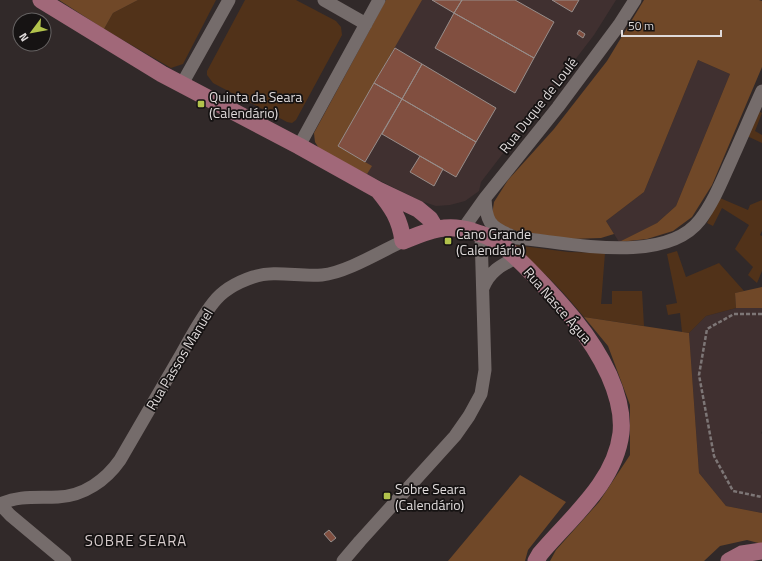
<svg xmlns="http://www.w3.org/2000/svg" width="762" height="561" font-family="'Titillium Web',sans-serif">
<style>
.built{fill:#403030}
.green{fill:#513219}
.forest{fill:#704828}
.building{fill:#814f40;stroke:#978d8a}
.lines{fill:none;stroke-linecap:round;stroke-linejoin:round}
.path{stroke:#7d7676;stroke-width:2.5;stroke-dasharray:4 2;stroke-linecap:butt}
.minor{stroke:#756c6b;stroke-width:13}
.major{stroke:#a16879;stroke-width:17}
.poi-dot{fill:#b2c34c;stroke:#161313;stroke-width:1.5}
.labels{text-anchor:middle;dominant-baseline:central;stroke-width:3.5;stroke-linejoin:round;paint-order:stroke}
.poi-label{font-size:14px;fill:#dfdada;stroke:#161313;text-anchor:start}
.street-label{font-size:14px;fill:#dfdada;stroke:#161313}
.neighbourhood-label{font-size:15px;letter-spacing:1px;fill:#d7cccc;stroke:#161313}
</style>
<rect width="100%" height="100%" fill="#312929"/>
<path class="built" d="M386,0H616L594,35L481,182L479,191L465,201L450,205L436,206L421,201L330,156L315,142L314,133Z
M698,60L730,74L676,206L657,223L619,242L606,221L644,192Z
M736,308H762V431L761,433L762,434V513L726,506L699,473L689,333L706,316Z"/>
<path class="green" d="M138,0H216L183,64L171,68L104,29L113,13Z
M245,0H296L336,21L341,27L342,35L296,120L292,123L287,122L213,83L207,75V71Z
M758,111L762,113L755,131L762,135V143L747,136Z
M720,198L748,210L750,205L762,200V231L760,235L762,236V271L757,283L748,275L753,267L735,249L749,225L722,208L713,226L707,223Z
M515,245L568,252L605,253L601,304H612V291H642L644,326L584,317C563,291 540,267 513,247Z
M677,251L686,277L719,263L744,291L735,293L736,308L706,316L689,333L682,332L680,313L668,315L666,305L677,303L667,254Z"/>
<path class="forest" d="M59,0H138L113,13L104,29Z
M386,0H422L338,146L372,166L367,174L320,150L315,142L314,133Z
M644,0H759L762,1V67L712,185L692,217L673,231L647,239L619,242L657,223L676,206L730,74L698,60L644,192L606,221L614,234L601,238L570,239L517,231L500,225L492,215L494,202L508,180L554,129L607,61Z
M762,287V308H736L735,293Z
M584,317L689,333L699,473L726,506L762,513V544L747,540L720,546L704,561H550L556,550L599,502L630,455V405L608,346Z
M520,475L566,502L528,550L525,561H448Z"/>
<path class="building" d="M432,0H462L454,13Z
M462,0H515L554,22L534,58L454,13Z
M552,0H579L572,12Z
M454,13L534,58L515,93L435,48Z
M579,30L585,34L583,38L577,34Z
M395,48L422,64L402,99L374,83Z
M422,64L496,108L476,142L402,99Z
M374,83L402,99L365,162L338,146Z
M402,99L476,142L456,177L382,134Z
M420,156L443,169L434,186L410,172Z
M329,530L336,538L331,542L324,534Z"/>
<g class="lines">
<path class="path" d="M762,314H734L707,329L699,375L714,456L733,491L762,497"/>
<path class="minor" d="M324,0L366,24
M182,84L229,0
M299,146L379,0
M485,198C486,220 489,227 510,235
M463,229L485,198L558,107L619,25L635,0
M489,237C498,237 508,237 517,238C567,242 665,266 700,220C713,203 721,183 730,163C741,139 751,115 762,91
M483,288C489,272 501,265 516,258
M0,504C19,495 38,498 58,497C84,496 106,480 120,460C139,427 159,393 178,360C189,341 199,321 213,303C222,291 238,282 253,277C275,270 299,277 322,275C345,273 380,252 403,241
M0,504L10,515L65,561
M343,561L360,541L455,436L469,416L481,394L485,370L481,234"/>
<path class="major" d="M41,0L162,74L299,146L378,190L418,209L430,219L436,229
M378,190C392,207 400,219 403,241C428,231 445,223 472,231C478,233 484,235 489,237C504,245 517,258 529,270C559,301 591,335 609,375C617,393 623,413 621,433C615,483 570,518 540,554L536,561
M729,561L742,554L762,551"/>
</g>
<g class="poi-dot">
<rect x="197" y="100" width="8" height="8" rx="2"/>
<rect x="444" y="237" width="8" height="8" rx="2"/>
<rect x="383" y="492" width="8" height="8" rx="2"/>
</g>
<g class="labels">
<g class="poi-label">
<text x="209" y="96">Quinta da Seara<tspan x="209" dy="16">(Calendário)</tspan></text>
<text x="456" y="233">Cano Grande<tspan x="456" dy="16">(Calendário)</tspan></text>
<text x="395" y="488">Sobre Seara<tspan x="395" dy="16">(Calendário)</tspan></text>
</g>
<g class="street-label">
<text transform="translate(538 105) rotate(-52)">Rua Duque de Loulé</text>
<text transform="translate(558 305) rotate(49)">Rua Nasce Água</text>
<text transform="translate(179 359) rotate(-59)">Rua Passos Manuel</text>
</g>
<g class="neighbourhood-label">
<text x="136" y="540">SOBRE SEARA</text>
</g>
</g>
<g transform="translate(32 32) rotate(238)"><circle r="19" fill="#161313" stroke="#666363"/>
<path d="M0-3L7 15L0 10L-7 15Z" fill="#b2c34c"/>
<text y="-6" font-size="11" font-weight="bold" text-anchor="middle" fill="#dfdada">N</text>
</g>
<path d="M622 30v6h99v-6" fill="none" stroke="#dfdada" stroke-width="2"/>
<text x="628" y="30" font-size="12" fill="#dfdada" stroke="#161313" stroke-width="3" paint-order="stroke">50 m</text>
</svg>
